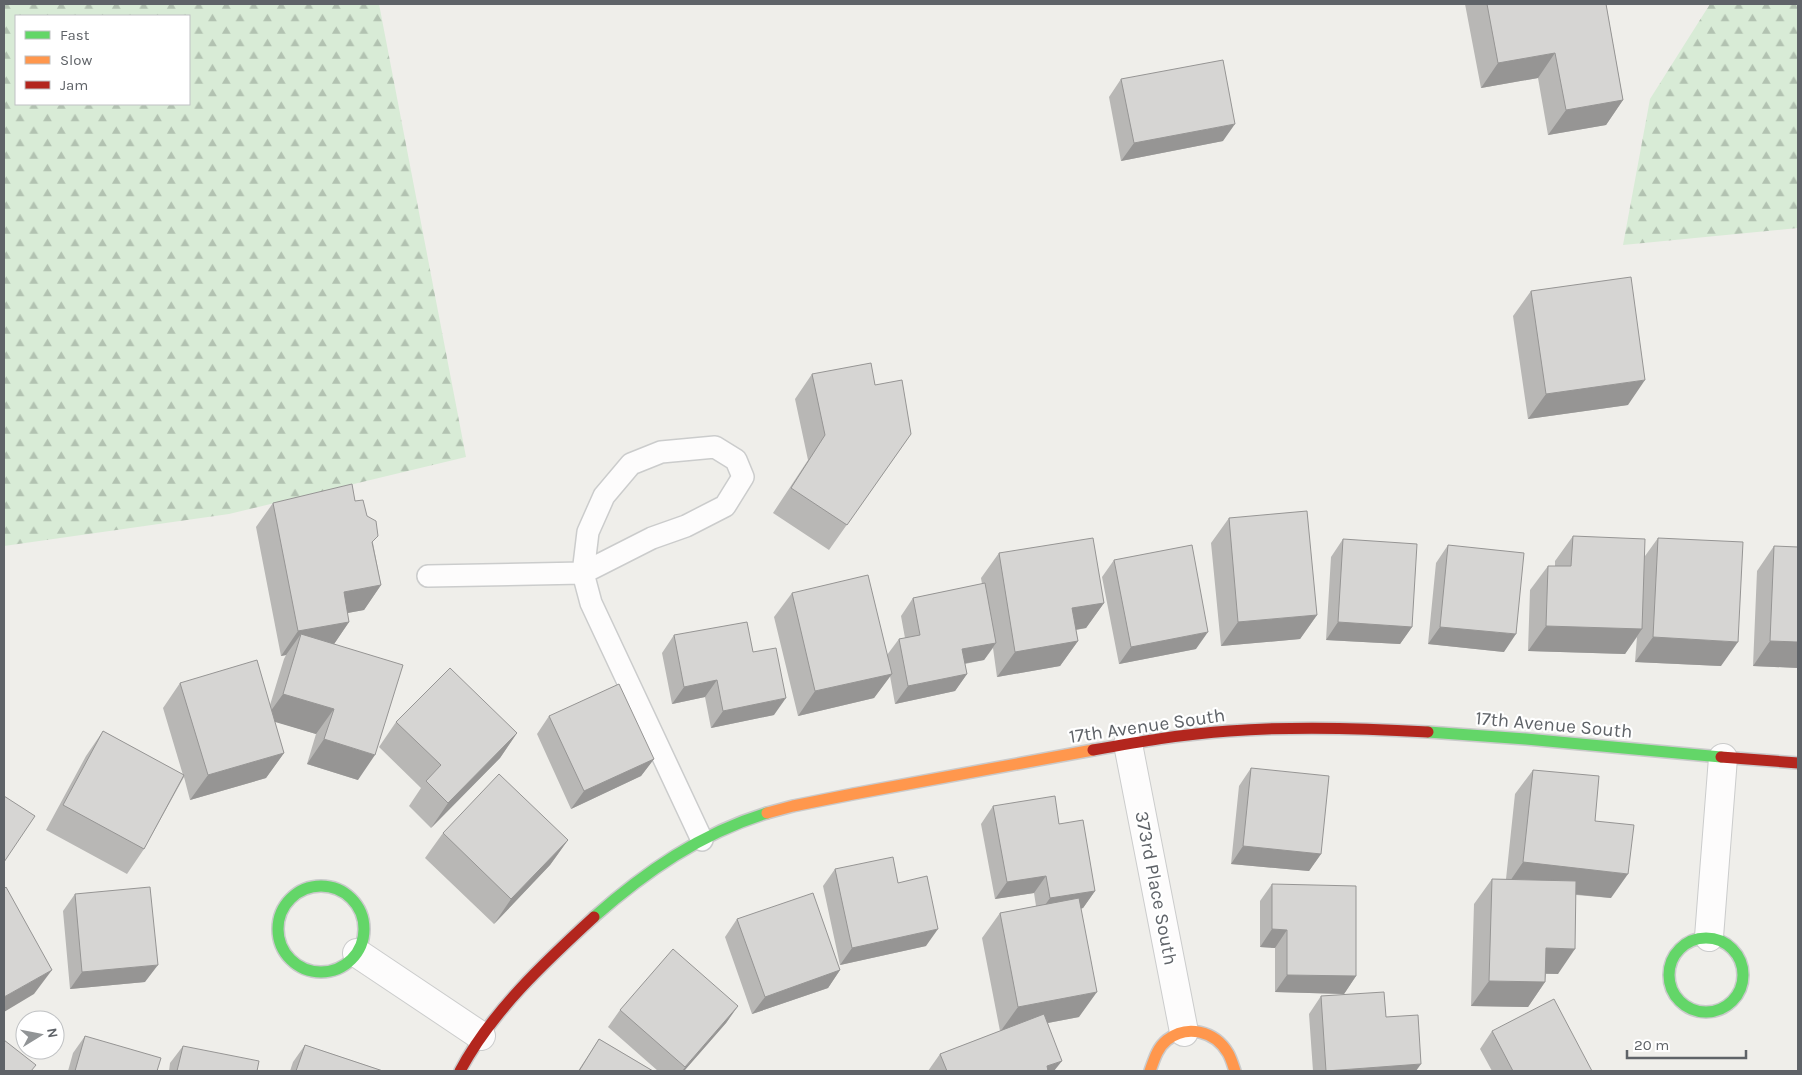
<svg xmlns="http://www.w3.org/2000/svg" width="1802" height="1075" font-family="Karla,sans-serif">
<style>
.forest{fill:url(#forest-firs);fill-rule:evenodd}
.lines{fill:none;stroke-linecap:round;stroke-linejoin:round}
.lane-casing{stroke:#cbcccc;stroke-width:24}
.street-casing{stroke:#cbcccc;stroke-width:30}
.fast-casing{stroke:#cacacb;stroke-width:14}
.slow-casing{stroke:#cacacb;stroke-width:14}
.jam-casing{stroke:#cacacb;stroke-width:14}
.lane{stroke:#fdfcfc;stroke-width:21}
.street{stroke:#fdfcfc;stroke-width:28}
.fast{stroke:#63d668;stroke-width:11}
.slow{stroke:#ff974d;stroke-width:11}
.jam{stroke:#b3261e;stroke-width:11}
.wall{fill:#b8b7b5}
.shaded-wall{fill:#969594}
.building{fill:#d6d5d3;stroke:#969594}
.labels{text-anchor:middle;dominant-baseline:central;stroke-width:4.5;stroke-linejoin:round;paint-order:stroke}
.street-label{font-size:19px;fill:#5f6368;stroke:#fff}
</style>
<defs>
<pattern id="forest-firs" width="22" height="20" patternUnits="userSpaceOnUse" patternTransform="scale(1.25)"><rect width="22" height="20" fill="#d8ebd6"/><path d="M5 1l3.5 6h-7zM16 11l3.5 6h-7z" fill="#b2c2b1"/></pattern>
</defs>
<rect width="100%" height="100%" fill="#efeeea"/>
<path class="forest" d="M4,4H379L466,457L229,514L4,546ZM16,16H189V104H16Z
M1710,4H1798V228L1623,245L1650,99Z"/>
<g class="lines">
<g class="lane-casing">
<path id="lane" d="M428,576L583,573L652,538L686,526L725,506L743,477L736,460L715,447L661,452L631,464L604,496L588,532L583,573L591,603L702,840"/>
</g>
<g class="street-casing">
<path id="street" d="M1128,744L1184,1032
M1709,937L1723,758
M357,953L481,1036"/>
</g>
<g class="fast-casing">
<path id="fast" d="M1428,732L1526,739L1721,757
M278 929a43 43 0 1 1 86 0a43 43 0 1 1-86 0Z
M594,917C645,872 701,833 767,813
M1669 975a37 37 0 1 1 74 0a37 37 0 1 1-74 0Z"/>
</g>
<g class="slow-casing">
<path id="slow" d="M767,813L793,806L853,794L1093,750
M1150,1071C1154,1060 1157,1048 1167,1040C1187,1024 1215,1031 1228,1053C1231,1058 1233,1065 1235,1071"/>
</g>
<g class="jam-casing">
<path id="jam" d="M1093,750C1138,742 1183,734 1229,731C1295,726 1362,728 1428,732
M1721,757L1798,763
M460,1071C492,1011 545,962 594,917"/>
</g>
<use href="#lane" class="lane"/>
<use href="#street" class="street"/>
<use href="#fast" class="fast"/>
<use href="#slow" class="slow"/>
<use href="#jam" class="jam"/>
</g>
<path class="wall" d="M1465,4H1606L1623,100L1606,125L1548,135L1538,78L1481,88Z
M1121,79L1223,141L1121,161L1109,97Z
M1531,291L1628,405L1528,419L1513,316Z
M812,374L911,434L829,550L773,513L808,460L795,399Z
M355,501L373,543L381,585L364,610L347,613L349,622L334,644L358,780L307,764L316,734L274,721L284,753L266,778L190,800L184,777L144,849L127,874L46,830L86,756L103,731L183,775L163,708L180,683L270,705L284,659L286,655L281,656L256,527L273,503Z
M1229,518L1317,615L1300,639L1221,646L1211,543Z
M1573,536L1645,556L1658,538L1721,666L1635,662L1637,637L1625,654L1528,651L1530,590L1548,566H1555V561Z
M1343,539L1412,627L1400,644L1326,640L1331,557Z
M1448,545L1504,652L1428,644L1436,563Z
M1774,546L1798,668L1753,666L1757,571Z
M999,553L1104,603L1086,628L1076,630L1078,641L1060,666L997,677L993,648L984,660L965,664L967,674L955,691L895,704L890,676L874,698L798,716L774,617L792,593L887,655L899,639L905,638L901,616L913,598L982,584L981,578Z
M1114,560L1196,649L1119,664L1102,577Z
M674,635L753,652L774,715L711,728L705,697L672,704L662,653Z
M549,716L654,759L641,776L571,809L537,734Z
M396,722L517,733L500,758L431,828L409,806L421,788L379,747Z
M1251,768L1321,854L1309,871L1231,864L1239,786Z
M1533,770L1595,821L1611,898L1576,895L1558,974H1546L1545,982L1528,1007L1471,1006L1474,904L1492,879H1506L1515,794Z
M993,806L1059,824L1095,891L1083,908L1081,909L1079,1017L1048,1023L1054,1071H928L940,1054L1000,1031L982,938L1000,913L1036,906L1034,893L995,899L981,824Z
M443,833L568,840L550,865L494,924L425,858Z
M835,869L898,883L926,946L840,965L823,886Z
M1272,884L1356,976L1344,994L1275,992V948L1260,947V901Z
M75,894L145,982L70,989L63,911Z
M737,919L840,970L828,988L752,1014L725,937Z
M1321,996L1386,1017L1416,1071H1313L1309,1014Z
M738,1006L726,1023L684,1071H658L608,1027L620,1010Z
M1492,1031L1592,1071H1492L1480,1049Z
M85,1036L157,1071H68L73,1053Z
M599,1039L653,1071H578Z
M305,1045L383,1071H290L293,1062Z
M183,1046L257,1071H169L170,1063Z"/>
<path class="shaded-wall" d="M1555,53L1538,78L1481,88L1498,63Z
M1623,100L1606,125L1548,135L1566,110Z
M1235,124L1223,141L1121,161L1134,143Z
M1645,380L1628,405L1528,419L1546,394Z
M381,585L364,610L326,617L344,592Z
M1104,603L1086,628L1055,633L1072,608Z
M1317,615L1300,639L1221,646L1238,622Z
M349,622L332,647L301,634L286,655L281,656L298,631Z
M1338,622L1412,627L1400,644L1326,640Z
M1546,626L1642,629L1625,654L1528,651Z
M1440,627L1516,634L1504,652L1428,644Z
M1208,632L1196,649L1119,664L1131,647Z
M1653,637L1738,642L1721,666L1635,662Z
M1078,641L1060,666L997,677L1015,652Z
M1770,641L1798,642V668L1753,666Z
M996,643L984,660L950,666L962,649Z
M892,674L874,698L798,716L815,691Z
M967,674L955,691L895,704L908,686Z
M717,680L705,697L672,704L684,687Z
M283,694L334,709L316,734L265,719Z
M786,698L774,715L711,728L723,711Z
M517,733L500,758L431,828L448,803Z
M324,739L375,755L358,780L307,764Z
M284,753L266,778L190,800L208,775Z
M654,759L641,776L571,809L584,791Z
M568,840L550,865L494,924L511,899Z
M1243,846L1321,854L1309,871L1231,864Z
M1523,862L1628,874L1611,898L1506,887Z
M1046,876L1034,893L995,899L1007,882Z
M1095,891L1083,908L1038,915L1050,898Z
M938,929L926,946L840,965L852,948Z
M1272,929L1287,930L1275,948L1260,947Z
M1546,948L1575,949L1558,974L1529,973Z
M158,965L145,982L70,989L82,972Z
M52,970L34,994L4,1012V997Z
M840,970L828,988L752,1014L765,997Z
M1287,975L1356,976L1344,994L1275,992Z
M1489,981L1545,982L1528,1007L1471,1006Z
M1097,992L1079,1017L1000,1032L1018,1007Z
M738,1006L726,1023L684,1071H682Z
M1062,1061L1054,1071H1043L1047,1066Z
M1421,1064L1416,1071H1326Z"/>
<path class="building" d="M1487,4H1606L1623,100L1566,110L1555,53L1498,63Z
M1223,60L1235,124L1134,143L1121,79Z
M1631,277L1645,380L1546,394L1531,291Z
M871,363L875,385L902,380L911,434L847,525L791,488L825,435L812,374Z
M352,484L355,501L363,500L367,516L376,521L378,536L372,542L381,585L344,592L349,622L298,631L273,503Z
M1307,511L1317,615L1238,622L1229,518Z
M1573,536L1645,539L1642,629L1546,626L1548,566H1571Z
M1093,538L1104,603L1072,608L1078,641L1015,652L999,553Z
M1658,538L1743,542L1738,642L1653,637Z
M1343,539L1417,544L1412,627L1338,622Z
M1192,545L1208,632L1131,647L1114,560Z
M1448,545L1524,553L1516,634L1440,627Z
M1774,546L1798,547V642L1770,641Z
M868,575L892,674L815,691L792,593Z
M985,583L996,643L962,649L967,674L908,686L899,639L920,635L913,598Z
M747,622L753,652L776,648L786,698L723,711L717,680L684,687L674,635Z
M301,634L403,665L375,755L324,739L334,709L283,694Z
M257,660L284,753L208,775L180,683Z
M450,668L517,733L448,803L426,781L441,765L396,722Z
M619,684L654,759L584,791L549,716Z
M103,731L184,775L144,849L63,805Z
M1251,768L1329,776L1321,854L1243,846Z
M1533,770L1599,776L1595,821L1634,825L1628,874L1523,862Z
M499,774L568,840L511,899L443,833Z
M4,796L35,816L4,862Z
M1055,796L1059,824L1083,820L1095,891L1050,898L1046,876L1007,882L993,806Z
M893,857L898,883L927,876L938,929L852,948L835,869Z
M1492,879L1576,881L1575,949L1546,948L1545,982L1489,981Z
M1272,884L1356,886V976L1287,975V930L1272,929Z
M6,887L52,970L4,997V889Z
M150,887L158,965L82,972L75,894Z
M813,893L840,970L765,997L737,919Z
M1079,898L1097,992L1018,1007L1000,913Z
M673,949L738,1006L685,1067L620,1010Z
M1384,992L1386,1017L1418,1015L1421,1064L1326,1071L1321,996Z
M1554,999L1592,1071H1513L1492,1031Z
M1044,1014L1062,1061L1047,1066L1048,1071H947L940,1054Z
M85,1036L161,1058L157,1071H75Z
M599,1039L653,1071H579Z
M4,1040L36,1065L31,1071H4Z
M305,1045L383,1071H296Z
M183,1046L259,1061L257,1071H177Z"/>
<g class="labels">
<g class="street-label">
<text transform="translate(1554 725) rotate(5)">17th Avenue South</text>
<text transform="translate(1147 726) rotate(-8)">17th Avenue South</text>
<text transform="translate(1156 888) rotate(79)">373rd Place South</text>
</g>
</g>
<rect width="1802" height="1075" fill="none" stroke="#5f6368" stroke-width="10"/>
<rect x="15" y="15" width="175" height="90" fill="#ffffff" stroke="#bfc1c3"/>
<rect x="25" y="31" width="25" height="8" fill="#63d668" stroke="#bfc1c3"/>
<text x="60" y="40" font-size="15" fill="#5f6368">Fast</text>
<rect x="25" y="56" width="25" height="8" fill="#ff974d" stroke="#bfc1c3"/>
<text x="60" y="65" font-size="15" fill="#5f6368">Slow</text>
<rect x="25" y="81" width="25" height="8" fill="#b3261e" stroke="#bfc1c3"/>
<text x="60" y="90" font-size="15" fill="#5f6368">Jam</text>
<g transform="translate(40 1035) rotate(80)"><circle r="24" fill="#ffffff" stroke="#bfc1c3"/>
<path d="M0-4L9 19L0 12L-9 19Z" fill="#919496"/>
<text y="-8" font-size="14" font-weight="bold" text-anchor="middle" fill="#5f6368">N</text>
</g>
<path d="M1627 1050v8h119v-8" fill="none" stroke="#5f6368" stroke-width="2.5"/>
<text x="1634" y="1050" font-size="15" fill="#5f6368" stroke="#ffffff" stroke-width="4" paint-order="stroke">20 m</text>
</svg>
